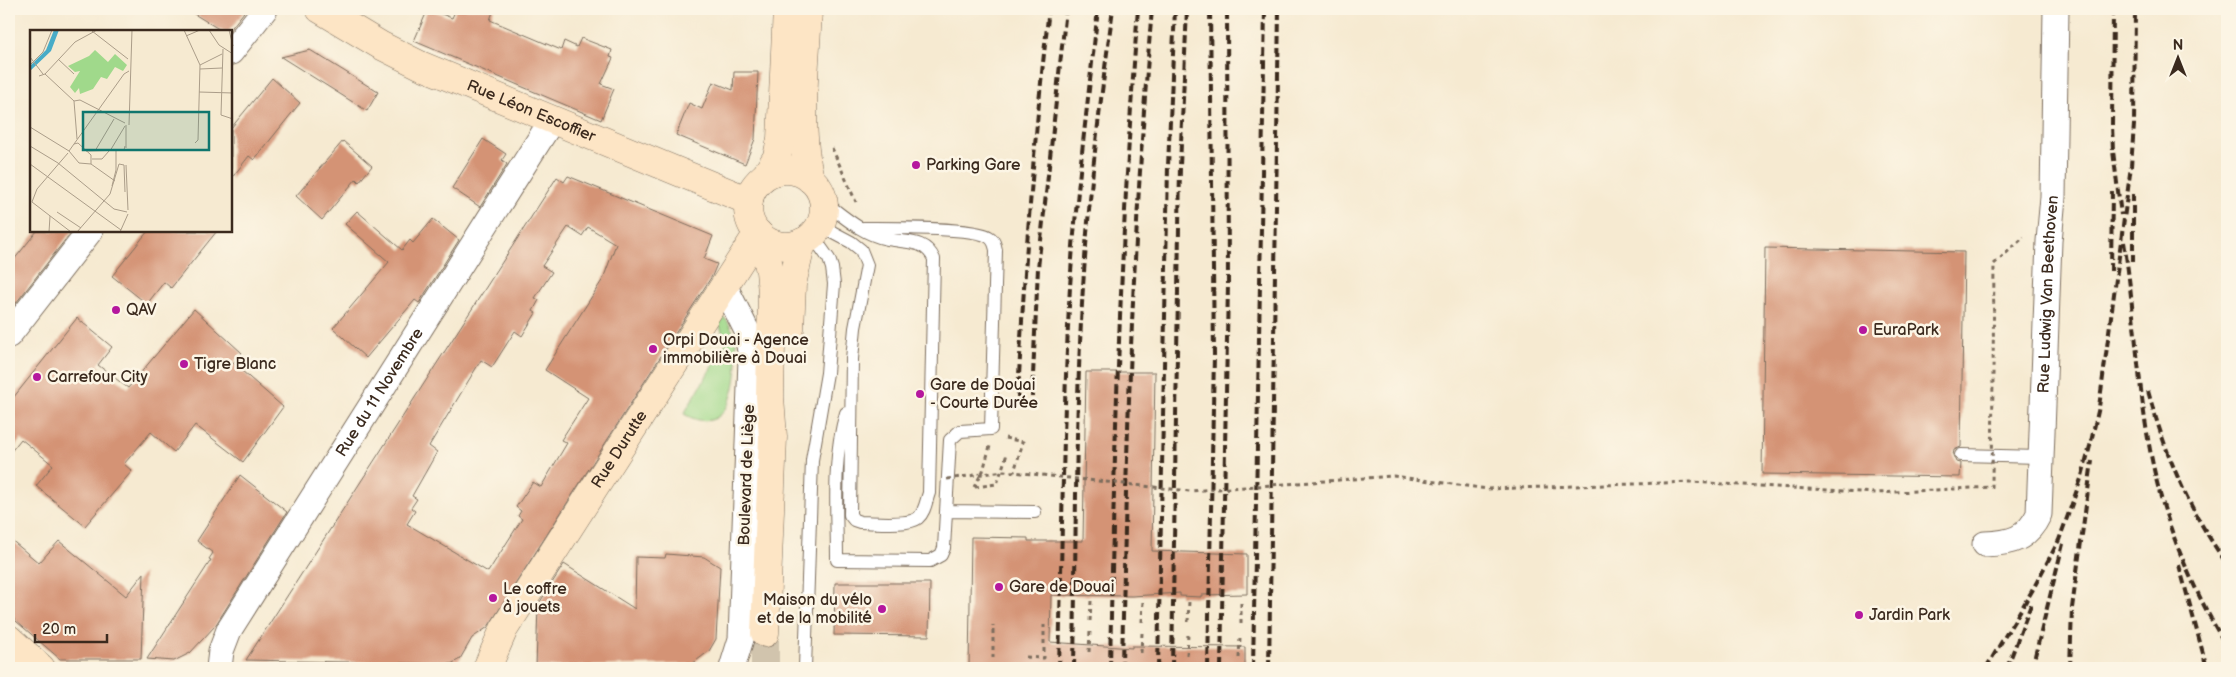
<svg xmlns="http://www.w3.org/2000/svg" width="2236" height="677" font-family="'Balsamiq Sans',sans-serif">
<style>
.green{fill:#a0d98b;stroke:#6e8254}
.building{fill:#d49374;fill-rule:evenodd}
.lines{fill:none;stroke-linecap:round;stroke-linejoin:round}
.secondary-tunnel{stroke:#d1c4ad;stroke-width:28;stroke-dasharray:28 14;stroke-linecap:butt}
.lane-casing{stroke:#7c6d5d;stroke-width:14}
.street-casing{stroke:#7c6d5d;stroke-width:27}
.secondary-casing{stroke:#7c6d5d;stroke-width:29}
.path{stroke:#7c6d5d;stroke-width:3;stroke-dasharray:4 4;stroke-linecap:butt}
.lane{stroke:#fff;stroke-width:12}
.street{stroke:#fff;stroke-width:25}
.secondary{stroke:#fde5c5;stroke-width:28}
.rail{stroke:#3b2a1e;stroke-width:4;stroke-dasharray:8 4;stroke-linecap:butt}
.path-bridge{stroke:#7c6d5d;stroke-width:3;stroke-dasharray:4 4;stroke-linecap:butt}
.poi-dot{fill:#b5179e;stroke:#fcf5e5;stroke-width:2}
.labels{text-anchor:middle;dominant-baseline:central;stroke-width:5;stroke-linejoin:round;paint-order:stroke}
.street-label{font-size:16px;fill:#3b2a1e;stroke:#fcf5e5}
.poi-label{font-size:16px;fill:#3b2a1e;stroke:#fcf5e5;text-anchor:start}
.inset-road{fill:none;stroke:#ab9d89;stroke-width:1}
.view{fill:#0f766e;fill-opacity:0.15;stroke:#0f766e;stroke-width:2.5}
.inset-edge{fill:none;stroke:#3b2a1e;stroke-width:2.5}
</style>
<rect width="100%" height="100%" fill="#fcf5e5"/>
<filter id="ink" filterUnits="userSpaceOnUse"><feTurbulence type="fractalNoise" baseFrequency=".02" numOctaves="2"/><feDisplacementMap in="SourceGraphic" scale="10" xChannelSelector="R" yChannelSelector="G"/><feConvolveMatrix kernelMatrix="1 2 1 2 8 2 1 2 1" color-interpolation-filters="sRGB"/></filter>
<filter id="wash" filterUnits="userSpaceOnUse"><feTurbulence type="fractalNoise" baseFrequency=".0096" numOctaves="4" result="noise"/><feDisplacementMap in="SourceGraphic" scale="20" xChannelSelector="R" yChannelSelector="G"/><feGaussianBlur stdDeviation="1.12" result="paint"/><feColorMatrix in="noise" values="0 0 0 0 0 0 0 0 0 0 0 0 0 0 0 0 0 1.4 0 .05"/><feComposite in="paint" operator="in"/></filter>
<g filter="url(#wash)">
<rect width="100%" height="100%" fill="#f6ead1"/>
<path class="green" d="M723,318L727,320C730,326 735,334 736,341C740,375 733,442 684,414L726,343L718,320Z"/>
<g id="blocks">
<path class="building" d="M186,9H239L244,12L229,31H222Z
M428,9L452,18L456,9H494L490,20L561,50L564,41L577,47L581,38L612,50L610,57L613,58L601,84L614,89L601,120L414,41Z
M310,50L378,92L367,111L281,57Z
M734,72H758L755,139L745,164L676,135L689,103L702,109L713,82L733,90Z
M272,78L300,103L254,160L249,156L231,179V128Z
M483,139L506,154L502,160L507,164L480,207L452,188Z
M343,141L372,166L359,182L356,179L322,220L296,196Z
M568,176L713,236L704,259L717,264L712,276L488,627L472,638L460,659L451,664L246,660L557,177L564,182ZM568,227L582,236L588,227L616,244L603,279L545,370L588,398L561,440L567,443L541,487L533,482L516,507L521,511L518,516L522,519L488,572L407,524L415,511L411,508L417,499L412,496L437,452L429,446L481,360L492,367L515,331L522,336L536,313L533,311L539,300L535,298L552,272L542,266Z
M357,211L402,250L410,240L413,243L433,219L459,240L419,303L415,300L366,358L333,328L389,262L345,224Z
M37,231H72L9,312V266Z
M148,231H217L171,288L164,282L147,304L112,276Z
M1765,248L1964,252L1961,447L1954,450L1953,455L1956,462L1961,463L1960,477L1762,474Z
M194,309L242,353L233,363L283,407L243,462L195,425L174,452L151,432L124,464L132,471L85,526L36,486L53,465L21,439L9,454V403L77,318L112,347L98,365L128,388Z
M1086,372H1155L1152,551L1247,554V594L1201,595V597L1180,596V593L1132,596L1051,595L1050,642L1132,648V646L1245,647V668H969L971,537L1028,538V541H1083Z
M240,475L287,512L215,626L190,653L174,661L147,659L211,560L209,559L213,553L197,541Z
M9,538L39,563L59,541L126,596L144,573L141,659H60L9,615Z
M666,554L704,557L720,567L716,639L709,651L692,664L536,667L538,605L564,564L635,609L636,557L665,558Z
M835,583H930L929,636L834,635Z"/>
</g>
</g>
<g filter="url(#ink)">
<use href="#blocks" fill-opacity="0" stroke="#7c6d5d" stroke-width="1"/>
<g class="lines">
<path class="secondary-tunnel" d="M765,668V633"/>
<g class="lane-casing">
<path id="lane" d="M819,225L851,242L861,250L867,265L855,328L852,359L850,515L854,520L860,522C873,522 908,526 918,518C925,512 926,501 929,493L934,259C925,239 906,243 887,239C862,234 843,216 823,201
M846,413C832,460 837,511 837,560L930,561L941,555L944,548L950,440L960,431L991,429L996,250C995,245 994,240 989,237C975,227 884,228 863,228
M1961,455L2042,457
M946,511L1035,512
M805,668L812,460L827,373L834,284L832,268L829,259L812,235"/>
</g>
<g class="street-casing">
<g id="street">
<path d="M231,52L265,9"/>
<path d="M724,285L747,331L751,359L741,639L732,668"/>
<path d="M9,335L90,231"/>
<path id="s1" d="M1985,544C2012,543 2027,539 2039,514L2049,241L2053,197L2056,9"/>
<path id="s2" d="M219,668L221,651L229,630L552,120"/>
</g>
</g>
<g class="secondary-casing">
<g id="secondary">
<path id="s3" d="M320,9L380,45L420,65L749,201"/>
<path d="M808,9C806,63 797,127 810,179"/>
<circle cx="786" cy="208" r="38"/>
<path d="M766,175L777,157L781,139L787,9"/>
<path d="M762,237L770,271L772,292L770,397L773,437L765,633"/>
<path d="M790,329L792,284L802,242"/>
<path d="M9,639L41,668"/>
<path id="s4" d="M487,668L504,629L758,233"/>
</g>
</g>
<path class="path" d="M832,148L856,202
M1994,264L2024,237
M1005,438L1023,442L1014,472
M974,487L983,471L990,446
M975,487L997,484L1007,454
M1090,621L1091,601
M1142,622L1143,601
M1188,622L1189,601
M1241,623V602
M1089,652L1090,631
M1141,653L1142,633
M1187,655L1188,634
M1026,657L1044,658V625
M993,658V625
M1239,658L1240,637"/>
<use href="#lane" class="lane"/>
<use href="#street" class="street"/>
<use href="#secondary" class="secondary"/>
<path class="rail" d="M2113,9L2112,124L2113,151L2121,215
M2124,242C2137,326 2138,413 2160,494C2175,548 2199,600 2227,647
M2133,262V192
M2111,271L2112,191
M2148,391C2166,456 2188,509 2227,564
M1018,397C1024,268 1034,138 1049,9
M1032,397L1038,268L1066,9
M2179,565L2207,668
M1059,668C1062,541 1063,414 1070,287C1076,194 1088,101 1098,9
M1074,668C1076,541 1075,414 1083,287C1089,194 1100,101 1113,9
M1110,668C1114,448 1121,228 1138,9
M1122,668C1126,448 1133,228 1152,9
M1158,668L1168,166L1175,9
M1172,668L1180,166L1187,9
M1208,668L1214,355L1210,9
M1221,668L1228,284L1227,9
M1253,668L1265,9
M1269,668L1279,9
M1986,668L2032,591L2059,540L2082,476L2090,446L2099,407L2131,166L2134,125L2135,9
M2007,668L2032,602
M2032,668L2064,540
M2070,668L2072,608L2092,461"/>
<path class="path-bridge" d="M947,479L1004,471L1190,491L1393,476L1488,489L1691,482L1877,493L1992,487L1994,264"/>
</g>
</g>
<g class="poi-dot">
<circle cx="916" cy="165" r="5"/>
<circle cx="116" cy="310" r="5"/>
<circle cx="1863" cy="330" r="5"/>
<circle cx="653" cy="349" r="5"/>
<circle cx="184" cy="364" r="5"/>
<circle cx="37" cy="377" r="5"/>
<circle cx="920" cy="394" r="5"/>
<circle cx="999" cy="587" r="5"/>
<circle cx="493" cy="598" r="5"/>
<circle cx="882" cy="609" r="5"/>
<circle cx="1859" cy="615" r="5"/>
</g>
<g class="labels">
<g class="street-label">
<text stroke="none"><textPath href="#s3" startOffset="235">Rue Léon Escoffier</textPath></text>
<text stroke="none"><textPath href="#s1" startOffset="286">Rue Ludwig Van Beethoven</textPath></text>
<text stroke="none"><textPath href="#s2" startOffset="321">Rue du 11 Novembre</textPath></text>
<text stroke="none"><textPath href="#s4" startOffset="256">Rue Durutte</textPath></text>
<text transform="translate(747 475) rotate(-88)">Boulevard de Liège</text>
</g>
<g class="poi-label">
<text x="926" y="165">Parking Gare</text>
<text x="126" y="310">QAV</text>
<text x="1873" y="330">EuraPark</text>
<text x="663" y="340">Orpi Douai - Agence<tspan x="663" dy="18">immobilière à Douai</tspan></text>
<text x="194" y="364">Tigre Blanc</text>
<text x="47" y="377">Carrefour City</text>
<text x="930" y="385">Gare de Douai<tspan x="930" dy="18">- Courte Durée</tspan></text>
<text x="1009" y="587">Gare de Douai</text>
<text x="503" y="589">Le coffre<tspan x="503" dy="18">à jouets</tspan></text>
<text x="872" y="600" text-anchor="end">Maison du vélo<tspan x="872" dy="18">et de la mobilité</tspan></text>
<text x="1869" y="615">Jardin Park</text>
</g>
</g>
<g transform="translate(30 30)">
<rect width="202" height="202" fill="#f6ead1"/>
<path d="M65,20L78,32L85,24L97,35L93,41L85,37L77,49L71,47L63,59L50,64L49,58L45,63L40,57L50,41L45,42L38,36L59,26Z" fill="#a0d98b"/>
<path d="M24,0H29L21,21L0,41V36L16,20Z" fill="#48acc7"/>
<path class="inset-road" d="M154,0L170,35L168,110L165,113M179,0L189,15L203,24M199,0L203,16M62,1L98,29M156,6L170,0M193,19L191,85L203,89M0,27L13,44M28,29L44,44M0,35L13,22L22,0M170,35L192,24M170,39L192,38M15,44L44,71L50,70L95,93M9,46L15,44L45,12L67,0M169,62L203,63M44,71L47,109M96,95V118M99,95L102,0M0,97L39,121M44,114L48,113L61,125V134M0,116L28,133L84,179L97,182M56,121L94,120L95,116M65,121L84,89M80,121L95,96M38,123L7,159L2,172L41,202M62,129H72L79,121M0,134L91,200M61,134L49,133L39,121L94,44L99,41M61,134L85,151M89,134L94,135L95,162M96,135L98,180M82,156L86,140V121M27,182L51,198M19,202L20,186M47,202L80,164L89,134M90,202L98,184"/>
<path class="view" d="M53,82H179V120H53Z"/>
<rect width="202" height="202" class="inset-edge"/>
</g>
<rect width="2236" height="677" fill="none" stroke="#fcf5e5" stroke-width="30"/>
<g transform="translate(2178 58)" stroke="#fcf5e5" stroke-width="4" paint-order="stroke">
<path d="M0-4L9 19L0 12L-9 19Z" fill="#3b2a1e"/>
<text y="-8" font-size="14" font-weight="bold" text-anchor="middle" fill="#3b2a1e">N</text>
</g>
<path d="M35 634v8h72v-8" fill="none" stroke="#3b2a1e" stroke-width="2.5"/>
<text x="42" y="634" font-size="15" fill="#3b2a1e" stroke="#fcf5e5" stroke-width="4" paint-order="stroke">20 m</text>
</svg>
